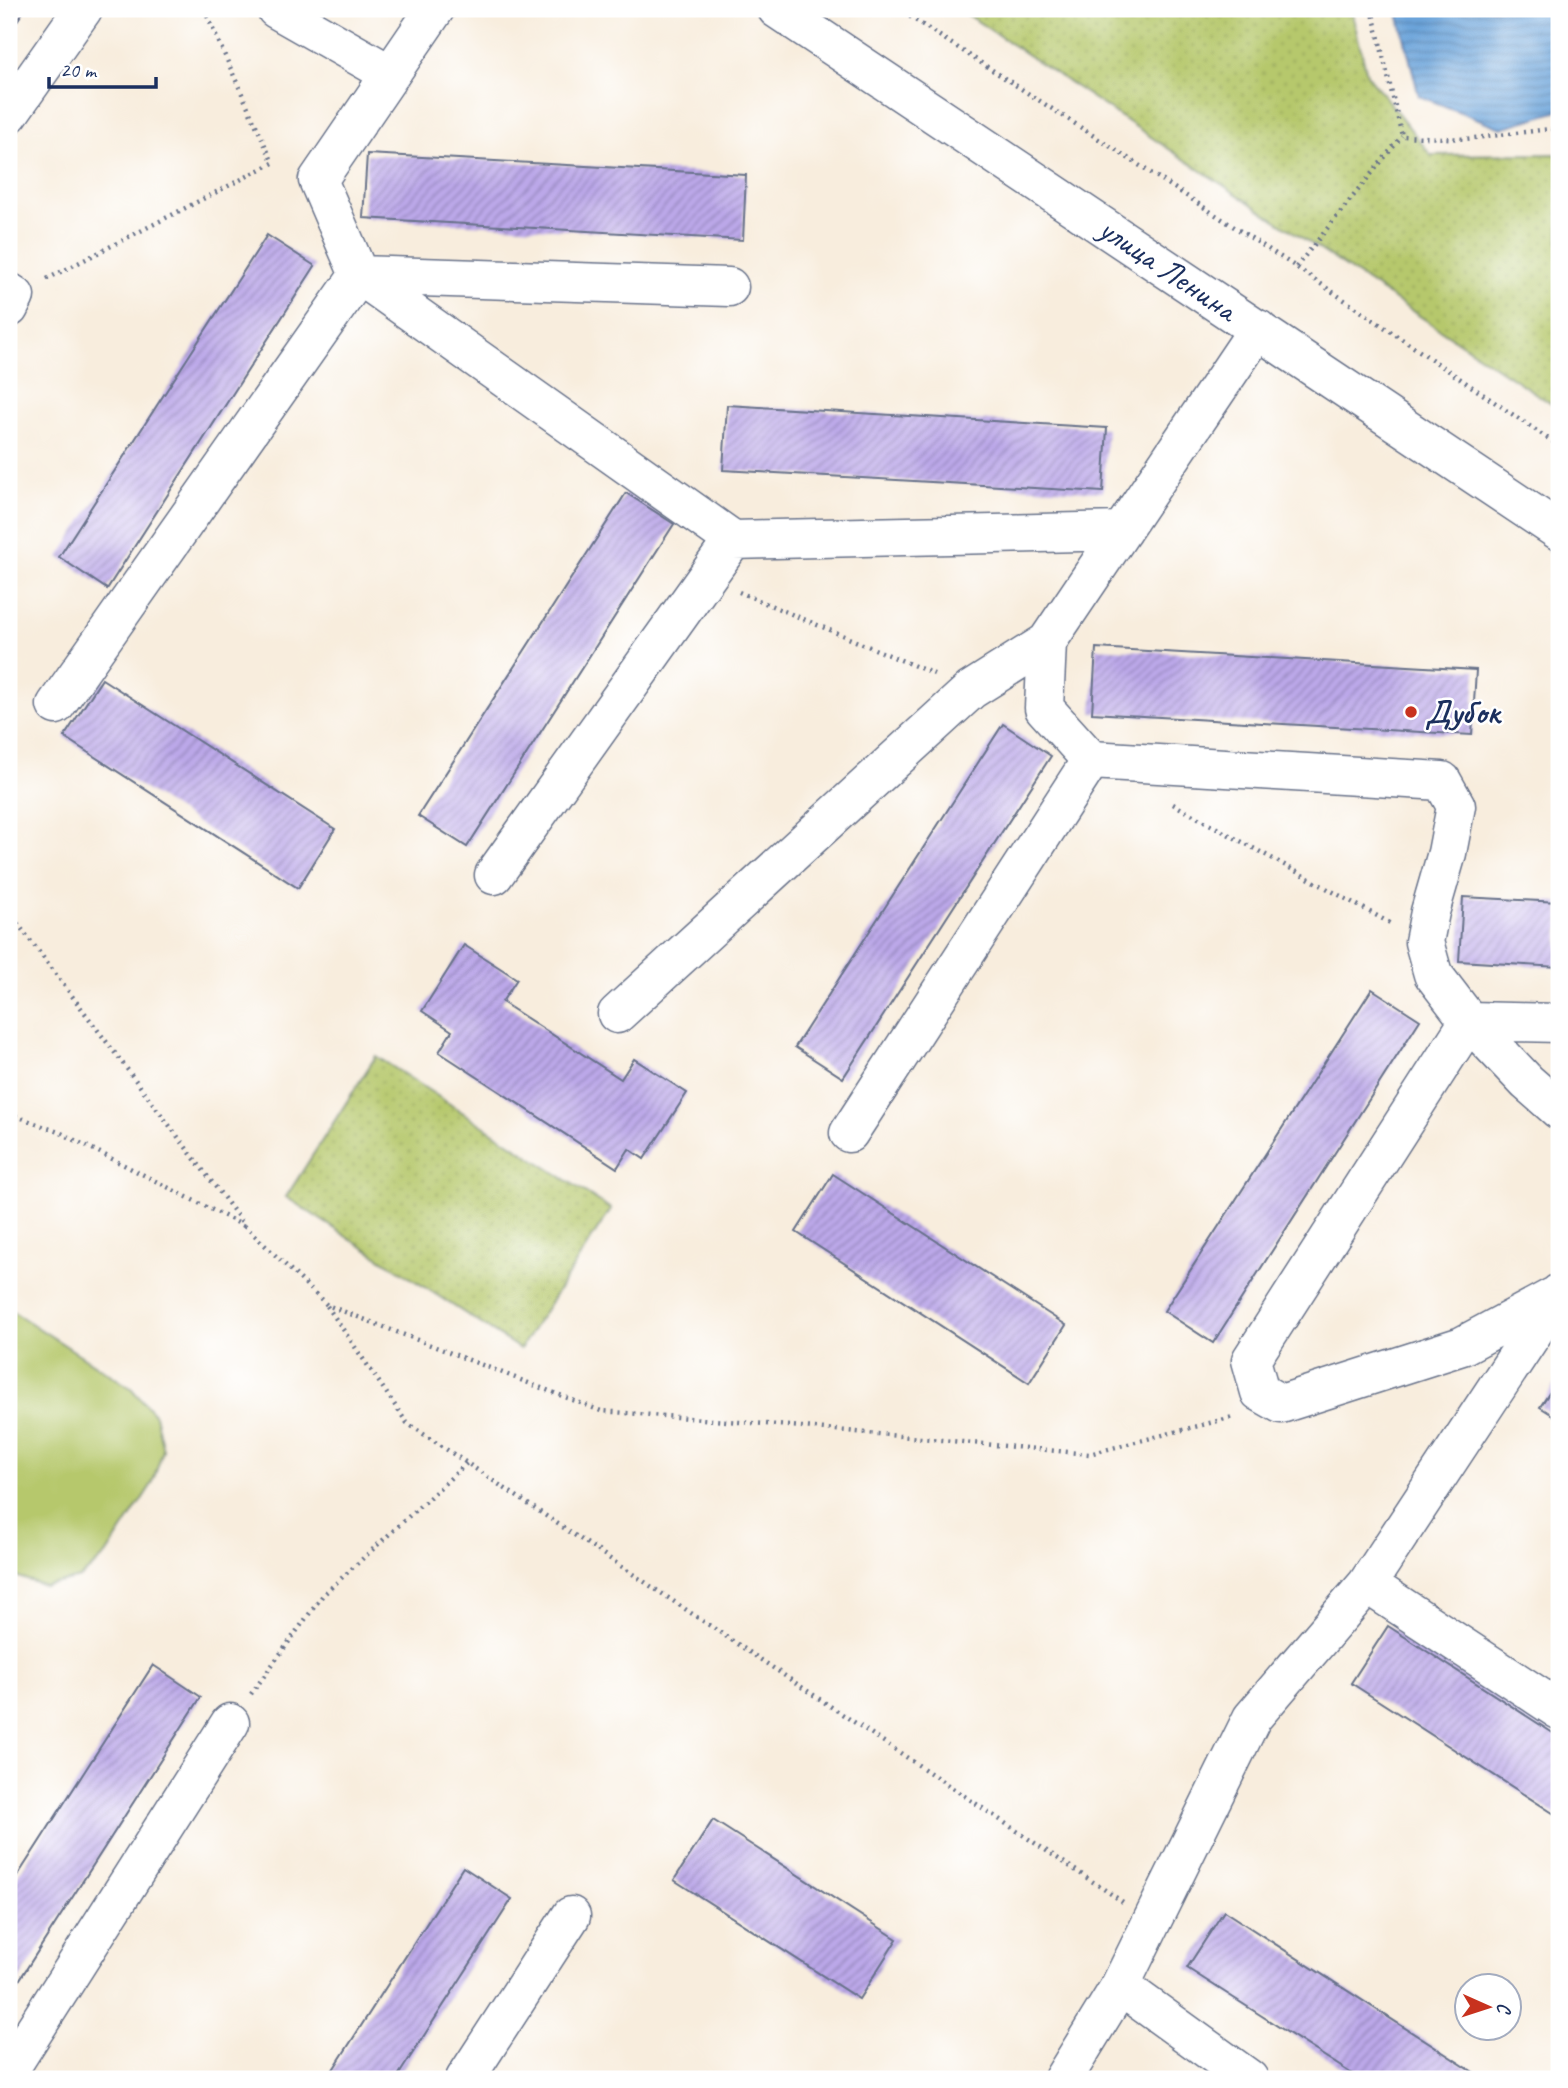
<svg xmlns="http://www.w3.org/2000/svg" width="1568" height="2088" font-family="Caveat,sans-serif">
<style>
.park{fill:url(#park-dots);stroke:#687c65;stroke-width:2}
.pitch{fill:#b6c86c;stroke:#687c65;stroke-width:2}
.water{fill:url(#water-rules);stroke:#446a9c;stroke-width:2}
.building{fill:url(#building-hatch)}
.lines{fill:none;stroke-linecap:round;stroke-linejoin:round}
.minor-casing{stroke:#68728a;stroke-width:41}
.path{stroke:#68728a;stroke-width:4.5;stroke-dasharray:2 5;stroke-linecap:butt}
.minor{stroke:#fff;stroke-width:38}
.poi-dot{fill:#c8321e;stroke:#fff;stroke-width:2.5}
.labels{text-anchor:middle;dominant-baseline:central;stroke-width:5;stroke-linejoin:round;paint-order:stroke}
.street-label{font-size:33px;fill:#1b2f5e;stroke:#fff}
.poi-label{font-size:33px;font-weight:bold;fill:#1b2f5e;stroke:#fff;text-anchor:start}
</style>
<defs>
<pattern id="park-dots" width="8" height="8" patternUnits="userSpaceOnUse" patternTransform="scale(1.75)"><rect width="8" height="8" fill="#b6c86c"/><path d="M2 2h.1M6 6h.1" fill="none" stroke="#9cac60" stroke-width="1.8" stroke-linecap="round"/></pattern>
<pattern id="water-rules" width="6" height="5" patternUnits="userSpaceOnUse" patternTransform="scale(1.75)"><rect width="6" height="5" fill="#6ca4da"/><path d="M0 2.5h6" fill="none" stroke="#5886b4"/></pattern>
<pattern id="building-hatch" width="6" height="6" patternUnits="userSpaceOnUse" patternTransform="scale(1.75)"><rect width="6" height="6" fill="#bca8e9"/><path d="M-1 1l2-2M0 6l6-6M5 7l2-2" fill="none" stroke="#9889c0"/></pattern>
</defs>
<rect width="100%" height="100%" fill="#fff"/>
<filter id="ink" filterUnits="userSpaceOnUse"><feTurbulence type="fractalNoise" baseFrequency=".0143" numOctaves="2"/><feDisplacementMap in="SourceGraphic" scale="14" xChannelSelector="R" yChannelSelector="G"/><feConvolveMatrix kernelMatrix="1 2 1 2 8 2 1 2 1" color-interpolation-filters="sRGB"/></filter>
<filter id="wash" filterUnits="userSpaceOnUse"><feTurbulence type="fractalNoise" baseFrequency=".00686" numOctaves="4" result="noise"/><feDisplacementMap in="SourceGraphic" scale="28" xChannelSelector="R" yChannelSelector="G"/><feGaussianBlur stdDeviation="1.57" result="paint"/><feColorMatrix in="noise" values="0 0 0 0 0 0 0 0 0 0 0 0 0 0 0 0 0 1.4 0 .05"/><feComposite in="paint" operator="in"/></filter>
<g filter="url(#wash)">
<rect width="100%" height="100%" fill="#f8eddd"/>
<path class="park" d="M959,9H1351L1367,74L1431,155L1559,154V409Z
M376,1056L611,1209L520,1349L286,1197Z"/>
<path class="pitch" d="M9,1309L131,1388L155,1415L163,1450L152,1484L106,1555L80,1578L45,1586L9,1574Z"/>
<path class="water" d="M1397,9H1559V111L1501,128L1419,96Z"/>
<g id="blocks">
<path class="building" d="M9,9H25L9,33Z
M367,154L746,175L743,240L363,218Z
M267,235L315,266L107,589L59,557Z
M727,405L1107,428L1103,492L723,470Z
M626,493L674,524L467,847L418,816Z
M1096,648L1476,670L1472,735L1092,713Z
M102,679L335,829L298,888L64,737Z
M1003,724L1051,756L843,1078L795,1047Z
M1463,897L1559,902V967L1459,961Z
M464,945L517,979L502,1002L621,1079L634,1059L687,1093L644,1159L629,1149L617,1168L439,1052L452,1031L422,1011Z
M1372,989L1420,1020L1213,1343L1164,1311Z
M833,1174L1066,1325L1029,1383L796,1232Z
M1559,1378V1419L1540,1407Z
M1388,1626L1559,1737V1817L1351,1683Z
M153,1665L201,1697L9,1996V1889Z
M713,1820L897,1939L859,1999L674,1880Z
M463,1867L512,1899L396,2079H327Z
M1224,1911L1484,2079H1360L1187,1968Z"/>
</g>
</g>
<g filter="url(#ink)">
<use href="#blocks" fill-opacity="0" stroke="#68728a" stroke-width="2"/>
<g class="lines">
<g class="minor-casing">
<path id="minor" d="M276,9L390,74
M777,9L1559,531
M9,114L83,9
M729,287L359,275L733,540
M9,292L15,296L9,308
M56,705L359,275L318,180L435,9
M1091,760L1442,781L1456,806L1447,853L1430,912L1424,942L1433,974L1469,1021L1527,1082L1559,1110
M494,875L733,540L1122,531
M617,1014L971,690L1047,642
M849,1133L1091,760L1044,708L1047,642L1258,329
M1553,1297L1462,1346L1281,1404L1260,1392L1251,1360L1469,1021L1559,1023
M1367,1584L1559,1710
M9,2070L230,1723
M465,2079L571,1916
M1063,2079L1120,1986
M1249,2079L1120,1986L1252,1718L1367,1584L1559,1293"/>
</g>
<path class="path" d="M898,9L1296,267L1559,446
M1372,9L1402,136L1466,139L1559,128
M1296,267L1402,136
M47,279L273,163L204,9
M739,592L934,674
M1173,804L1390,923
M9,912L245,1226L327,1305L601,1411L815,1428L1089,1454L1233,1417
M9,1113L61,1133L244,1226
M327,1306L407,1423L1123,1902
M251,1694L323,1595L467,1463"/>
<use href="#minor" class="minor"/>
</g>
</g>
<circle class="poi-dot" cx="1411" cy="712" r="7"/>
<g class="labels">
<g class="street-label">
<text transform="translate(1168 269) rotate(34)">улица Ленина</text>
</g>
<g class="poi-label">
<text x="1425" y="712">Дубок</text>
</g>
</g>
<rect width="1568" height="2088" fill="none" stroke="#fff" stroke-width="35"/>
<g transform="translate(1488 2007) rotate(93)"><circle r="33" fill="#ffffff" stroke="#a4acbf" stroke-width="2"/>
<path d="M0-5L12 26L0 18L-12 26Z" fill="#c8321e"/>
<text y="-10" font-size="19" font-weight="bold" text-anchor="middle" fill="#1b2f5e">С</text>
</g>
<path d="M49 77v10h107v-10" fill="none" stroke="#1b2f5e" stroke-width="3.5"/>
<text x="60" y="77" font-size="21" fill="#1b2f5e" stroke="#ffffff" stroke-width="5" paint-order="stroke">20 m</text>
</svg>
